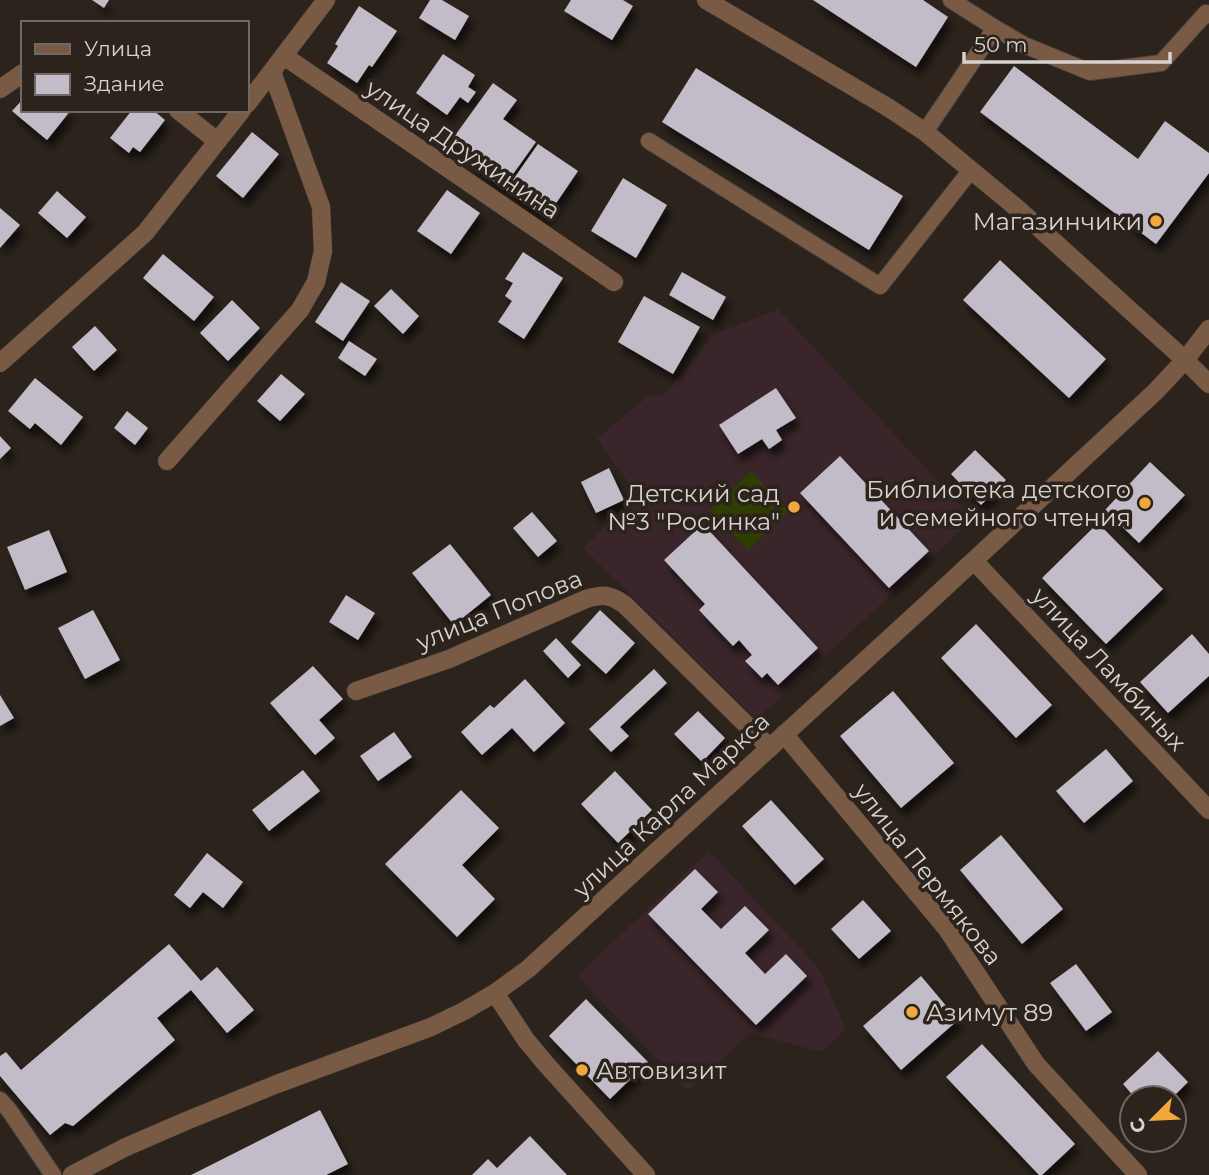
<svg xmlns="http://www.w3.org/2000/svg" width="1209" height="1175" font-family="Montserrat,sans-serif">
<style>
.education{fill:#39252a}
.green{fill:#2e3d00}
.building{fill:#c1bcc7;filter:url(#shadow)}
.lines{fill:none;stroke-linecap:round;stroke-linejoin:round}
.service-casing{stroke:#473f38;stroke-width:18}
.minor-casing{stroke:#473f38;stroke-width:19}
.tertiary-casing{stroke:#473f38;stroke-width:19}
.service{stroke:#795b45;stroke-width:16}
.minor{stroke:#795b45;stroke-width:18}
.tertiary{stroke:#795b45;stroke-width:18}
.poi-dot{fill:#efa73e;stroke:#2b231c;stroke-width:2.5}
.labels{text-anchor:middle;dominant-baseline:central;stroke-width:7;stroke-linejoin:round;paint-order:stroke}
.street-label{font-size:24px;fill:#d8d2ce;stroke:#2b231c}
.poi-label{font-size:24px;fill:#d8d2ce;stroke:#2b231c;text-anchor:end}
</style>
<defs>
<filter id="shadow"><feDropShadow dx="4.5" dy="8" stdDeviation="3.5" flood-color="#0009"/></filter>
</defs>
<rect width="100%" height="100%" fill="#2b231c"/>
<path class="education" d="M778,309L973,519L756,720L583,548L637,495L597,438L647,397L664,395L713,335Z
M709,851L819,968L846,1029L821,1052L750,1033L688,1091L577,976Z"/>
<path class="green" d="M751,471L788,511L748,550L710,511Z"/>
<path class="building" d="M92,0H109L104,8Z
M430,0H442L469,16L455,40L419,18Z
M571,0H623L633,6L612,40L564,11Z
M813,0H923L948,17L916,67Z
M359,6L397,31L372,67L369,65L357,83L327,63L338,46L335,44Z
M443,54L475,75L468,87L476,92L468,103L460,97L447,115L416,93Z
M1014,66L1138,159L1165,121L1209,153V173L1156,244L980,112Z
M696,68L903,196L869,250L662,122Z
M493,83L517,100L503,119L536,142L503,188L471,165L475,158L451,141Z
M23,99V110H71L47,140L12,111Z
M132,110H153L165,120L140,152L133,147L129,153L110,138Z
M252,132L279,154L243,198L216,176Z
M538,144L578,171L546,218L506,190Z
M623,178L667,205L636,258L591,231Z
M447,190L480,213L451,254L417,231Z
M57,191L86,217L67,238L38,213Z
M0,208L20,225L0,248Z
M523,252L563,278L524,339L498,322L512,301L505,296L513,283L505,279Z
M163,254L214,297L194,321L143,278Z
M1000,260L1106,359L1069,398L963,300Z
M682,272L726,297L713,320L669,295Z
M341,282L370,301L343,341L315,322Z
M391,289L419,316L403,334L374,306Z
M644,296L700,327L673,374L618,342Z
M232,300L260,328L228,361L200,333Z
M95,326L117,350L94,371L72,347Z
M349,341L377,359L365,376L338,358Z
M281,374L305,394L280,421L257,401Z
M35,378L83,417L61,445L35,423L30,429L8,411Z
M776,388L796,418L776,430L782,440L769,449L762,439L738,454L719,425Z
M127,411L148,428L135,445L114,428Z
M0,436L11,448L0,459Z
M975,450L1006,480L981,505L951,474Z
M840,456L929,551L889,588L800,493Z
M1150,462L1185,495L1139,543L1105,510Z
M609,468L624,500L596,513L581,482Z
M532,512L557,541L538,557L513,528Z
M1098,523L1163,589L1106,644L1042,578Z
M703,524L818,648L778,685L767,673L762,678L745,661L752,655L739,640L733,646L699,610L705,604L664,560Z
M49,530L67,572L25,590L7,547Z
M450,544L491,595L454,625L412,573Z
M346,595L375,613L358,640L329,622Z
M93,610L120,660L85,679L58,628Z
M600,610L635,643L606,674L571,642Z
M976,624L1052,705L1016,738L941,658Z
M1192,634L1209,654V676L1168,713L1140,682Z
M556,638L581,665L568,678L543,651Z
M313,666L343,699L319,720L335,738L315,755L270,703Z
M654,669L667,683L620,727L629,736L611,752L589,729Z
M525,679L565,723L534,752L512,728L482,755L461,732L490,705L494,708Z
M893,691L954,763L901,808L840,736Z
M0,695L14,718L0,726Z
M698,711L725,738L702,762L674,734Z
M394,732L412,757L378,781L360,756Z
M1106,749L1133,781L1084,823L1056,791Z
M303,770L320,791L269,831L252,810Z
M615,771L652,810L618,843L581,804Z
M461,790L499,828L462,865L495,899L457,937L385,864Z
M771,800L824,859L795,885L742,826Z
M1001,835L1063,909L1022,944L960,870Z
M207,853L243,882L223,908L203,892L190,908L174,895Z
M695,869L718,892L701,909L721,929L745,906L769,930L745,953L765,974L786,954L807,976L756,1025L648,914Z
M863,900L891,931L859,959L831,929Z
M169,944L201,981L217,967L254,1010L227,1033L191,990L157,1018L175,1040L73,1126L65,1123L50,1135L0,1076V1056L6,1052L21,1070Z
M1076,964L1112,1012L1086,1031L1050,983Z
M921,976L958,1020L901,1070L863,1026Z
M586,999L648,1062L610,1099L549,1036Z
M982,1044L1075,1144L1042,1175H1039L946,1077Z
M1158,1051L1188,1082L1172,1098H1135L1123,1084Z
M320,1110L348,1164L326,1175H191Z
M530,1136L567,1175H472L488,1159L497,1168Z"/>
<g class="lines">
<g class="service-casing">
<path id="service" d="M951,0L995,28
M925,132L995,28L1024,45L1090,72L1161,63L1206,13L1209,15
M649,141L880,286L971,170
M0,1100L9,1110L53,1175"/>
</g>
<g class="minor-casing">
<path id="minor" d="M284,56L614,282
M0,89L23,73
M247,104L326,0
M178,110L217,141
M1185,360L1209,384
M0,363L145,233L242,110
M167,461L300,310L316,282L323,251L321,207L272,72
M974,561L1209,810
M356,691L449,659L586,599C603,594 610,594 625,605L770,748
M784,734L947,929L1036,1064L1138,1175
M495,993L526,1040L545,1063L646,1175"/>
</g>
<g class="tertiary-casing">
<path id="tertiary" d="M706,0L889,108L925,132L1018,209L1185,360
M72,1175L126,1147L186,1121L277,1084L431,1027L464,1011L495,993L528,969L940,592L1156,391L1185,360L1209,329"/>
</g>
<use href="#service" class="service"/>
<use href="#minor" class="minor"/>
<use href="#tertiary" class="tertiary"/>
</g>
<g class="poi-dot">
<circle cx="1156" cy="221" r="7"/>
<circle cx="1145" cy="503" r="7"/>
<circle cx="794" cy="507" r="7"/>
<circle cx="912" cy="1012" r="7"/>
<circle cx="582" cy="1070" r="7"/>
</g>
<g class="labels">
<g class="street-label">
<text transform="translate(463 149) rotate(34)">улица Дружинина</text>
<text transform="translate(499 610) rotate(-22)">улица Попова</text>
<text transform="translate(1109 669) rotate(47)">улица Ламбиных</text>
<text transform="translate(671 805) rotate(-43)">улица Карла Маркса</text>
<text transform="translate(928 874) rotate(52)">улица Пермякова</text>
</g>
<g class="poi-label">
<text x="1142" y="221">Магазинчики</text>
<text x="1131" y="489">Библиотека детского<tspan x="1131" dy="28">и семейного чтения</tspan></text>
<text x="780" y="493">Детский сад<tspan x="780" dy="28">№3 "Росинка"</tspan></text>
<text x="926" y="1012" text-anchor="start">Азимут 89</text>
<text x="596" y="1070" text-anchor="start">Автовизит</text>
</g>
</g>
<rect x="21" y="21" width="228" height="91" fill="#2b231c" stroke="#706963" stroke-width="2"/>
<rect x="35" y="44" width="35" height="10" fill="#795b45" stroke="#706963" stroke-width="2"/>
<text x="84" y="56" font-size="21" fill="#d8d2ce">Улица</text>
<rect x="35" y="74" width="35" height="21" fill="#c1bcc7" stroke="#706963" stroke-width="2"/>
<text x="84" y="91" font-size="21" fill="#d8d2ce">Здание</text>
<g transform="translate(1153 1119) rotate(246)"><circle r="33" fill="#2b231c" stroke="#706963" stroke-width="2"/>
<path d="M0-5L12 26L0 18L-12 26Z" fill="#efa73e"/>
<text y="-10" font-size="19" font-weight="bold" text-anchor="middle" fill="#d8d2ce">С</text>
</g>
<path d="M964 52v10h206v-10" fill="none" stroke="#d8d2ce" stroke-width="3.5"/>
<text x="974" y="52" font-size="21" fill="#d8d2ce" stroke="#2b231c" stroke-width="5" paint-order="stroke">50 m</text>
</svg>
